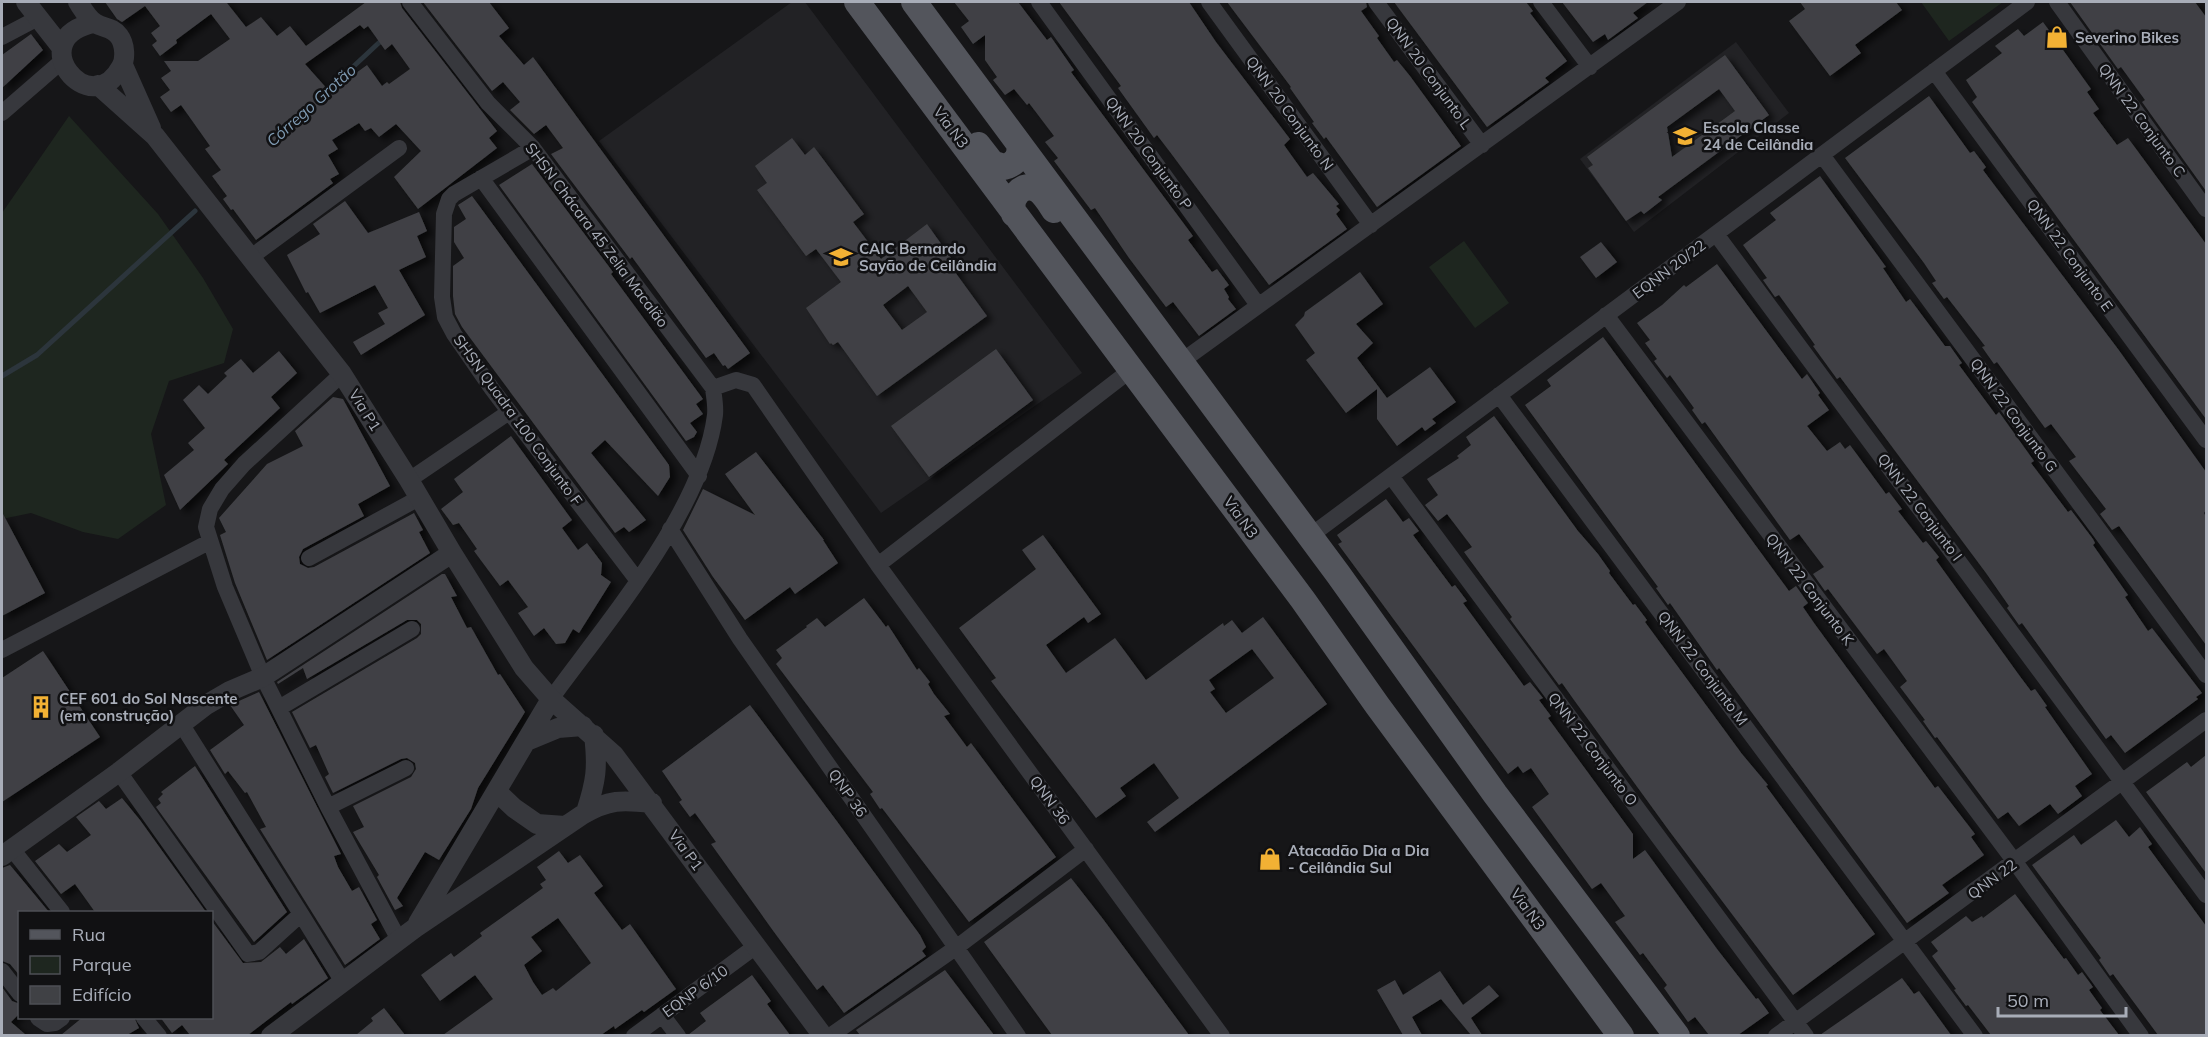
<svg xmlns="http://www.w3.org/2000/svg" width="2208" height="1037" font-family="Mulish,sans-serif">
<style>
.built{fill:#222225}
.green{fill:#1e261f}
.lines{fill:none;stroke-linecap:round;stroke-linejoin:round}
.stream{stroke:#2c353c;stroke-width:5}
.building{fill:#404145;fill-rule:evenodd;filter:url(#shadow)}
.minor{stroke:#37383d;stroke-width:16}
.tertiary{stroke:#37383d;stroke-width:20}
.primary{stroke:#53555c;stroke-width:26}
.labels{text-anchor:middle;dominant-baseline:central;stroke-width:5;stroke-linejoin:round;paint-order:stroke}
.poi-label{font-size:15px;font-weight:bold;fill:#a8adb8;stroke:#111113;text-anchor:start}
.street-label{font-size:15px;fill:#a8adb8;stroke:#111113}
.water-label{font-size:16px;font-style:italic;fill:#7f9bb3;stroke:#111113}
</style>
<defs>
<filter id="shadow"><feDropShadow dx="6" dy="4" stdDeviation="3" flood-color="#0009"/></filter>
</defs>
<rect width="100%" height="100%" fill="#161618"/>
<path class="built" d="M792,2H805L1082,373L881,513L599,141Z
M1736,42L1789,113L1634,232L1580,159Z"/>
<path class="green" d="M1921,2H2003L1949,41Z
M69,116L158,214L203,278L233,329L224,363L169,381L151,434L166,505L118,539L83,532L31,513L2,519V213Z
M1464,241L1509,303L1475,328L1429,267Z"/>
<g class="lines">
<path class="stream" d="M325,93L384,38
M2,376L37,355L195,211"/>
</g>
<path class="building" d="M105,2H229L227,3L246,27L261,17L277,36L290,26L306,46L366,2H400L402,8L497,131L489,138L497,148L418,209L394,177L421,151L396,124L379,137L371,128L365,131L359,123L332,140L338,149L328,155L339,174L330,179L333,183L256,240L233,209L231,210L223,199L227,196L212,176L221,170L205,149L210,146L181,105L171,112L160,97L170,90L161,78L171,71L164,61H198L230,39L211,14L176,40L177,43L160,56L152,45L157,41L151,33L160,26L145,6L122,22L117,19ZM360,25L364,29L368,26L385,50L392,44L410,69L389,84L387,82L382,86L367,65L330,92L305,64Z
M423,2H489L509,28L499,36L524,65L533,57L750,353L728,369L725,365L723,366L714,353L706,358L632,257L630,259L551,154L563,148L546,125L534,134L510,110L520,102L503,82L492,91Z
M954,2H1018L1047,40L1051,37L1074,70L1071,72L1193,236L1188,240L1212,272L1217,269L1229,285L1224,289L1229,297L1228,299L1236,309L1199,336L1173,302L1166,307L1129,258L1095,208L1091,210L1054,161L1058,158L1045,142L1054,136L1029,103L1027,105L1014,89L1005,95L993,80L997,77L985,60V35L973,44L961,27L969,21Z
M1059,2H1189L1216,42L1290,139L1284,145L1307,177L1313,173L1339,204L1336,206L1340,210L1336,214L1347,229L1269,285L1170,152L1157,135L1154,138L1118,88L1121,86Z
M1227,2H1366L1367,7L1361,11L1379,36L1377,38L1394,62L1397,60L1410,76L1461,146L1377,207L1326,137L1324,139L1312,123L1314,122L1290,88L1291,87Z
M1394,2H1526L1533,11L1530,13L1567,61L1545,78L1549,82L1487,127Z
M1562,2H1648L1633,13L1638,18L1608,40L1605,34L1593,42Z
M1800,2H1896L1902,10L1855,45L1861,53L1830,76L1789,21L1805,9Z
M2070,2H2195L2206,17V191L2142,102L2145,100L2121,67L2118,69Z
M2043,22L2091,89L2087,92L2099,109L2093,113L2117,145L2128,138L2206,244V419L1972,102L1977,97L1966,80L2002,53L1995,46L2018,29L2024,36Z
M31,34L43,50L2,88V55Z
M1725,55L1769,115L1658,197L1662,200L1644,214L1641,211L1626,221L1588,168L1593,165L1587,157ZM1719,89L1735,111L1672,157L1667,127Z
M1929,96L1970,153L1974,151L1986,167L1983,170L2118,349L2206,472V510L2204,513L2206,517V645L2119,526L2112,530L2100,514L2106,509L2069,461L2076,457L2051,424L2045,428L1997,362L1994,364L1982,347L1985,346L1947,297L1944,299L1932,283L1936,281L1924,263L1845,158Z
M792,138L805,155L814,147L864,214L853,222L881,259L927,224L959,269L955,272L987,316L877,396L838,342L833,345L831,343L830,344L806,308L841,282L816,249L806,256L757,190L767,183L755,166ZM908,286L927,312L902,330L883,305Z
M532,164L613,272L611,274L703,399L696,404L703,414L690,423L697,432L694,437L686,441L499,185Z
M1820,176L1886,267L1883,268L1906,302L1910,299L1945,346H1950L1962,363L1959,365L1996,415L1999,412L2034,461L2031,463L2068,512L2071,510L2093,539L2095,543L2093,545L2128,595L2125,597L2148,631L2152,628L2202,693L2196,697L2198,699L2125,753L2111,735L2106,739L2022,623L2019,625L2007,608L2009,606L1986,573L1852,393L1840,377L1837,379L1813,346L1815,345L1803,328L1779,295L1775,297L1763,280L1767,278L1743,245L1776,220L1770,213Z
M472,196L669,465L670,477L658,496L605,440L591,453L646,520L629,532L624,527L615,533L462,327L455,314L453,296V266L464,258L454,242V227L466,219L458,205Z
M345,201L368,233L419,212L427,231L417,236L426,257L399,270L425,315L361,355L353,342L385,324L378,313L388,308L375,285L320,313L308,292L306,293L287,255L320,234L313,224Z
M1601,242L1617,262L1596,278L1580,257Z
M1717,264L1802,379L1807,374L1820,393L1818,395L1829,410L1807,426L1827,451L1840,442L1845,449L1850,445L1886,494L1889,492L1902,509L1898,511L1923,543L1926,541L1939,557L1936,560L2019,675L2031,691L2035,689L2047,706L2045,707L2092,774L2075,786L2082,796L2058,814L2050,804L2019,826L2008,812L1998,819L1937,737L1935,738L1923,721L1925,720L1900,687L1907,681L1884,649L1877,654L1828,589L1825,591L1813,574L1824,567L1811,550L1799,534L1790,540L1705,422L1702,424L1692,410L1694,408L1670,375L1667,378L1654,361L1657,359L1645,343L1650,340L1637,323L1662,305L1684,285L1686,287Z
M1360,272L1383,304L1356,324L1373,343L1357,358L1387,398L1430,367L1456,402L1432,419L1436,423L1425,431L1422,427L1397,446L1377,419V389L1346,413L1306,360L1315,353L1295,325L1304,316L1305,312Z
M1603,337L1789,591L1796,586L1808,603L1803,607L1814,623L1935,788L1938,786L1975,834L1971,837L1984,855L1942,885L1949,893L1907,923L1719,668L1717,670L1670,603L1668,605L1656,588L1658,587L1525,405L1551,386L1547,380Z
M996,349L1033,400L929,477L891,426Z
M279,351L297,373L271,397L280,408L224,460L228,464L180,510L164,475L194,450L188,443L205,428L183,400L199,385L208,394L227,376L224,373L241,359L253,373Z
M333,397L343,399L390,486L358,504L364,516L303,549L299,557L300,564L308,568L314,567L414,513L423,530L419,532L430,553L267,660L235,583L220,535L226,532L219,518L267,464L303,446L295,431Z
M1494,416L1578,531L1598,554L1610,571L1609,573L1633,605L1635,604L1647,620L1645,622L1742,754L1768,785L1766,786L1875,934L1793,995L1670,832L1574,700L1562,683L1559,685L1510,619L1512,617L1464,552L1472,547L1447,514L1438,521L1425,505L1438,495L1427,479L1459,458L1457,456L1471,445L1466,437Z
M511,436L572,520L562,528L578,550L587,543L602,563L601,575L611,582L579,633L573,629L565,643L556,644L544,628L534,636L518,613L528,607L508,580L500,586L474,551L477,549L459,523L453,525L441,509L463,492L454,479Z
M756,452L824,540H823L838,563L795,594L790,587L745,620L713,577L683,530L703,489L755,515L725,474Z
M1386,499L1403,522L1409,518L1419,531L1413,535L1452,587L1455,585L1467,601L1463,603L1524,686L1530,682L1543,698L1539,700L1551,716L1548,718L1633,834V859L1645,850L1717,949L1756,999L1758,998L1769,1013L1738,1035H1709L1695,1017L1688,1022L1664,988L1667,985L1643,953L1640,955L1615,922L1625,916L1601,883L1592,889L1532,807L1549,794L1531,768L1523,773L1518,766L1508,774L1338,544L1342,542L1337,535Z
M2,512L45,593L2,616Z
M1043,535L1101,614L1088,623L1084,617L1046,645L1066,673L1115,638L1146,680L1223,623L1224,626L1232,620L1242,633L1263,617L1327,704L1155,832L1147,822L1179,798L1154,763L1120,788L1126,796L1096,818L991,681L996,678L959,628L1036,569L1022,550ZM1252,649L1274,678L1226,713L1210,692L1215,689L1209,680Z
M442,574H445L457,596L451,597L467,628L471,627L498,675L500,674L525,712L478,788L471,809L439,860L425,852L397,898L403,906L395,910L377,877L379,875L353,832L364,827L353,806L411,777L416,769L415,763L407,758L401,759L333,793L325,777L329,774L316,745L310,748L292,712L417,638L421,634V624L417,620H407L307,679L303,668L278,684L277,682Z
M864,598L886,627L888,625L917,670L919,668L930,682L928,684L934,694L950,714L944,716L967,747L971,743L1056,857L969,922L882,808L880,809L870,794L873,792L776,664L782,658L776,650L807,627L806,626L817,618L825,627Z
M43,651L100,737L2,802V678Z
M259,692L341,854L334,856L338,867L352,891L359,887L377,920L371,924L380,939L345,965L260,829L266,827L247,792L245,793L228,771L225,774L210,750L244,725L230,705Z
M750,705L836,820L920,935L926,947L922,951L926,956L844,1013L823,985L817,990L774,932L711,844L716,842L695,813L690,817L679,802L682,800L662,771Z
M2206,755V873L2146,792L2187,762L2191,767Z
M195,766L287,912L254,942L156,807L161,803L158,799L163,794L161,792Z
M122,798L140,820L206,912H95L75,884L61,894L35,861L59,844L67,852L91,835L76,817L99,801L106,809Z
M2116,820L2129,837L2140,827L2152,844L2148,847L2206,926V1035H2158L2113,974L2110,976L2099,960L2101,958L2032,865L2074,835L2081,845Z
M559,851L568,863L580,855L603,886L594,893L622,930L630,924L676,989L644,1012L642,1010L615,1029L614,1026L601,1035H443L493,999L475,975L440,1001L421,975L451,953L454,957L482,936L480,933L543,888L540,884L546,880L537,867ZM558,918L591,963L556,991L553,988L542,995L533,982L524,965L542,951L531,937Z
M10,865L49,912H20V976L10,964L2,961V868Z
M1071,878L1103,919L1189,1035H1052L984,942Z
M2015,894L2064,959L2066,958L2078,975L2082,972L2093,987L2089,990L2102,1008L2100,1010L2119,1035H1991L1968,1005L1966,1006L1954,990L1956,989L1932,956L1938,951L1931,942L1966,916L1972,922L1982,916L1983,918Z
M212,921L243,963L261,962L280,947L286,954L304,939L328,978L292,1004L291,1002L248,1035H190L182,1025L172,1033L160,1017H212Z
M945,970L994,1035H860L856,1030Z
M1440,971L1463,1005L1489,985L1499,996L1471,1018L1482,1035H1471L1441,999L1412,1017L1422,1035H1403L1377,990L1395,980L1403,995Z
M752,975L771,1001L767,1004L790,1035H688L706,1021L700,1013Z
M1902,978L1914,994L1919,991L1951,1035H1820Z
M2,987L12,1001L20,1004V1013L11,1022L26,1035H2Z
M384,1008L405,1035H356L373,1021L371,1018Z
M83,1017H134L139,1028L127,1035H61Z"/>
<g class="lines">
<path class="minor" d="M410,2L488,103L533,148L713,388
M1039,2L1258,305
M1209,2L1371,225
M1376,2L1482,145
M1541,2L1590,67
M2057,2L2206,209
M2,37L38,18
M1934,71L2206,440
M2,113L62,61
M533,148L454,194L449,199L444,214L442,297L445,317L454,334L492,389L638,581
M1822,155L2206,675
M481,178L699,476
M1716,234L2206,895
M251,257L399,148
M1606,315L2015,862L2141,1036
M1182,361L1678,2
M342,374L244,464L222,489L210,509L206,527L225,587L263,677L328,807L399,940
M713,388L736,380L753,385L878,565L1222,1036
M1499,395L1975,1036
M1391,476L1806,1036
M409,480L509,412
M670,529L740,639L1018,1036
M1310,536L2027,2
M309,558L419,498
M878,565L1132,369
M2,650L209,542
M551,699C607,622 703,510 715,415C716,406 714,397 713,388
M279,708L412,629
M182,725L301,914L343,982
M119,772L248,954L259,952L301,914
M328,807L406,768
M12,849L62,912
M2,971L20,994
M662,1015L678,1036
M38,1018L47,1024L55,1023L62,1018
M144,1018L159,1036
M634,1036L756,946
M830,1036L957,947L1086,849
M1776,1036L2206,720"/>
<path class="tertiary" d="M26,2L62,48
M78,2C82,8 88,19 95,23C104,29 111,26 119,36C125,44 126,59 121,67C90,124 21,38 94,23
M123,65L151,128
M98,85L155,136L342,374L409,480L452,553L524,668L551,699L614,755L823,1036
M529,740L558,728L583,726
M497,792L514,808L537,824L565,826
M586,812C596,781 598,768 594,735
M2,856L119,772L206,705L230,691L263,677L452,553
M418,923L551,699
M271,1036L415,928L582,815C609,799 622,800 652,803"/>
<path class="primary" d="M857,2L1303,600L1377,705L1621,1036
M914,2L1338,574L1495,794L1677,1036
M978,145L992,163L1004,167C1016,164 1021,156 1019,144
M1014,214C1008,199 1022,180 1038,190C1045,195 1050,204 1054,210"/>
</g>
<defs>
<g id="shop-bare" transform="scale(1.8)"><path d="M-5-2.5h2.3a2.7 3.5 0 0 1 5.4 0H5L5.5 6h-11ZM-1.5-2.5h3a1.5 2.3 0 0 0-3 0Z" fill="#f2b134" stroke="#111113" stroke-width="2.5" paint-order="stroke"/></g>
<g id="school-bare" transform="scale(1.8)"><path d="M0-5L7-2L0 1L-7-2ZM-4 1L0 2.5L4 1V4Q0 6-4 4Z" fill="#f2b134" stroke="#111113" stroke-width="2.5" paint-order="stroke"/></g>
<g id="building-bare" transform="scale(1.8)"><path d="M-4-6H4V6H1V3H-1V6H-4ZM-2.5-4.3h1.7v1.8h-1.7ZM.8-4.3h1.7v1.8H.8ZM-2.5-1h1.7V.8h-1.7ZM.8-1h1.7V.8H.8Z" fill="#f2b134" stroke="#111113" stroke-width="2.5" paint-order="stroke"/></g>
</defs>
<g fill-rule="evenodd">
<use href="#shop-bare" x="2057" y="37"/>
<use href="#school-bare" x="1685" y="136"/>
<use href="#school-bare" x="841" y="257"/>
<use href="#building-bare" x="41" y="707"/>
<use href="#shop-bare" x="1270" y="859"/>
</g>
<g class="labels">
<g class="poi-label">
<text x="2075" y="37">Severino Bikes</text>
<text x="1703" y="127">Escola Classe<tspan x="1703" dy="17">24 de Ceilândia</tspan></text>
<text x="859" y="248">CAIC Bernardo<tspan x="859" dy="17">Sayão de Ceilândia</tspan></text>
<text x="59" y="698">CEF 601 do Sol Nascente<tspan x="59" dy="17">(em construção)</tspan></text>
<text x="1288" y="850">Atacadão Dia a Dia<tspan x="1288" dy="17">- Ceilândia Sul</tspan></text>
</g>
<g class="street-label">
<text transform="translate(1429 73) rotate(54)">QNN 20 Conjunto L</text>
<text transform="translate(1290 113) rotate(54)">QNN 20 Conjunto N</text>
<text transform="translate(2142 120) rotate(54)">QNN 22 Conjunto C</text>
<text transform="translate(951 127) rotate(53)">Via N3</text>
<text transform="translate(1149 153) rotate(54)">QNN 20 Conjunto P</text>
<text transform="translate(597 235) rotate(53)">SHSN Chácara 45 Zelia Macalão</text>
<text transform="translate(2070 255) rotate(54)">QNN 22 Conjunto E</text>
<text transform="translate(1669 269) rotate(-37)">EQNN 20/22</text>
<text transform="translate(365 410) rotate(58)">Via P1</text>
<text transform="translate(2014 415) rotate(54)">QNN 22 Conjunto G</text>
<text transform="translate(518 420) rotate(54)">SHSN Quadra 100 Conjunto F</text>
<text transform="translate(1920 507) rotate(53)">QNN 22 Conjunto I</text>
<text transform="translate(1241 517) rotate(54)">Via N3</text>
<text transform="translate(1810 589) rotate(53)">QNN 22 Conjunto K</text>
<text transform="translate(1703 668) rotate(53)">QNN 22 Conjunto M</text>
<text transform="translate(1593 749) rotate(53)">QNN 22 Conjunto O</text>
<text transform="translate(848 793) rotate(55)">QNP 36</text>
<text transform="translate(1050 800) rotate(54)">QNN 36</text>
<text transform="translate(686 850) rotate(54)">Via P1</text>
<text transform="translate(1992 879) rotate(-36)">QNN 22</text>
<text transform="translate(1528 909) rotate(54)">Via N3</text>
<text transform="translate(695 991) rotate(-36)">EQNP 6/10</text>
</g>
<g class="water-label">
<text transform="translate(311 105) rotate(-42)">Córrego Grotão</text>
</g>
</g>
<rect width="2208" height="1037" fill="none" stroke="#a8adb8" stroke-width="6"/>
<rect x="18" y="911" width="195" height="108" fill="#111113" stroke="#4d4f55" stroke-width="1.5"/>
<rect x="30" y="930" width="30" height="9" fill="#53555c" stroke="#4d4f55" stroke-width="1.5"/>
<text x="72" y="941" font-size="18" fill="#a8adb8">Rua</text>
<rect x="30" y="956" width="30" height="18" fill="#1e261f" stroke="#4d4f55" stroke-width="1.5"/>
<text x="72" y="971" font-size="18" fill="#a8adb8">Parque</text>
<rect x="30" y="986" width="30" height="18" fill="#404145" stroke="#4d4f55" stroke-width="1.5"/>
<text x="72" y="1001" font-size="18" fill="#a8adb8">Edifício</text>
<path d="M1998 1007v9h128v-9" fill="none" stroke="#a8adb8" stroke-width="3"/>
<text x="2007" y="1007" font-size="18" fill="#a8adb8" stroke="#111113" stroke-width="4.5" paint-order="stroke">50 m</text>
</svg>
